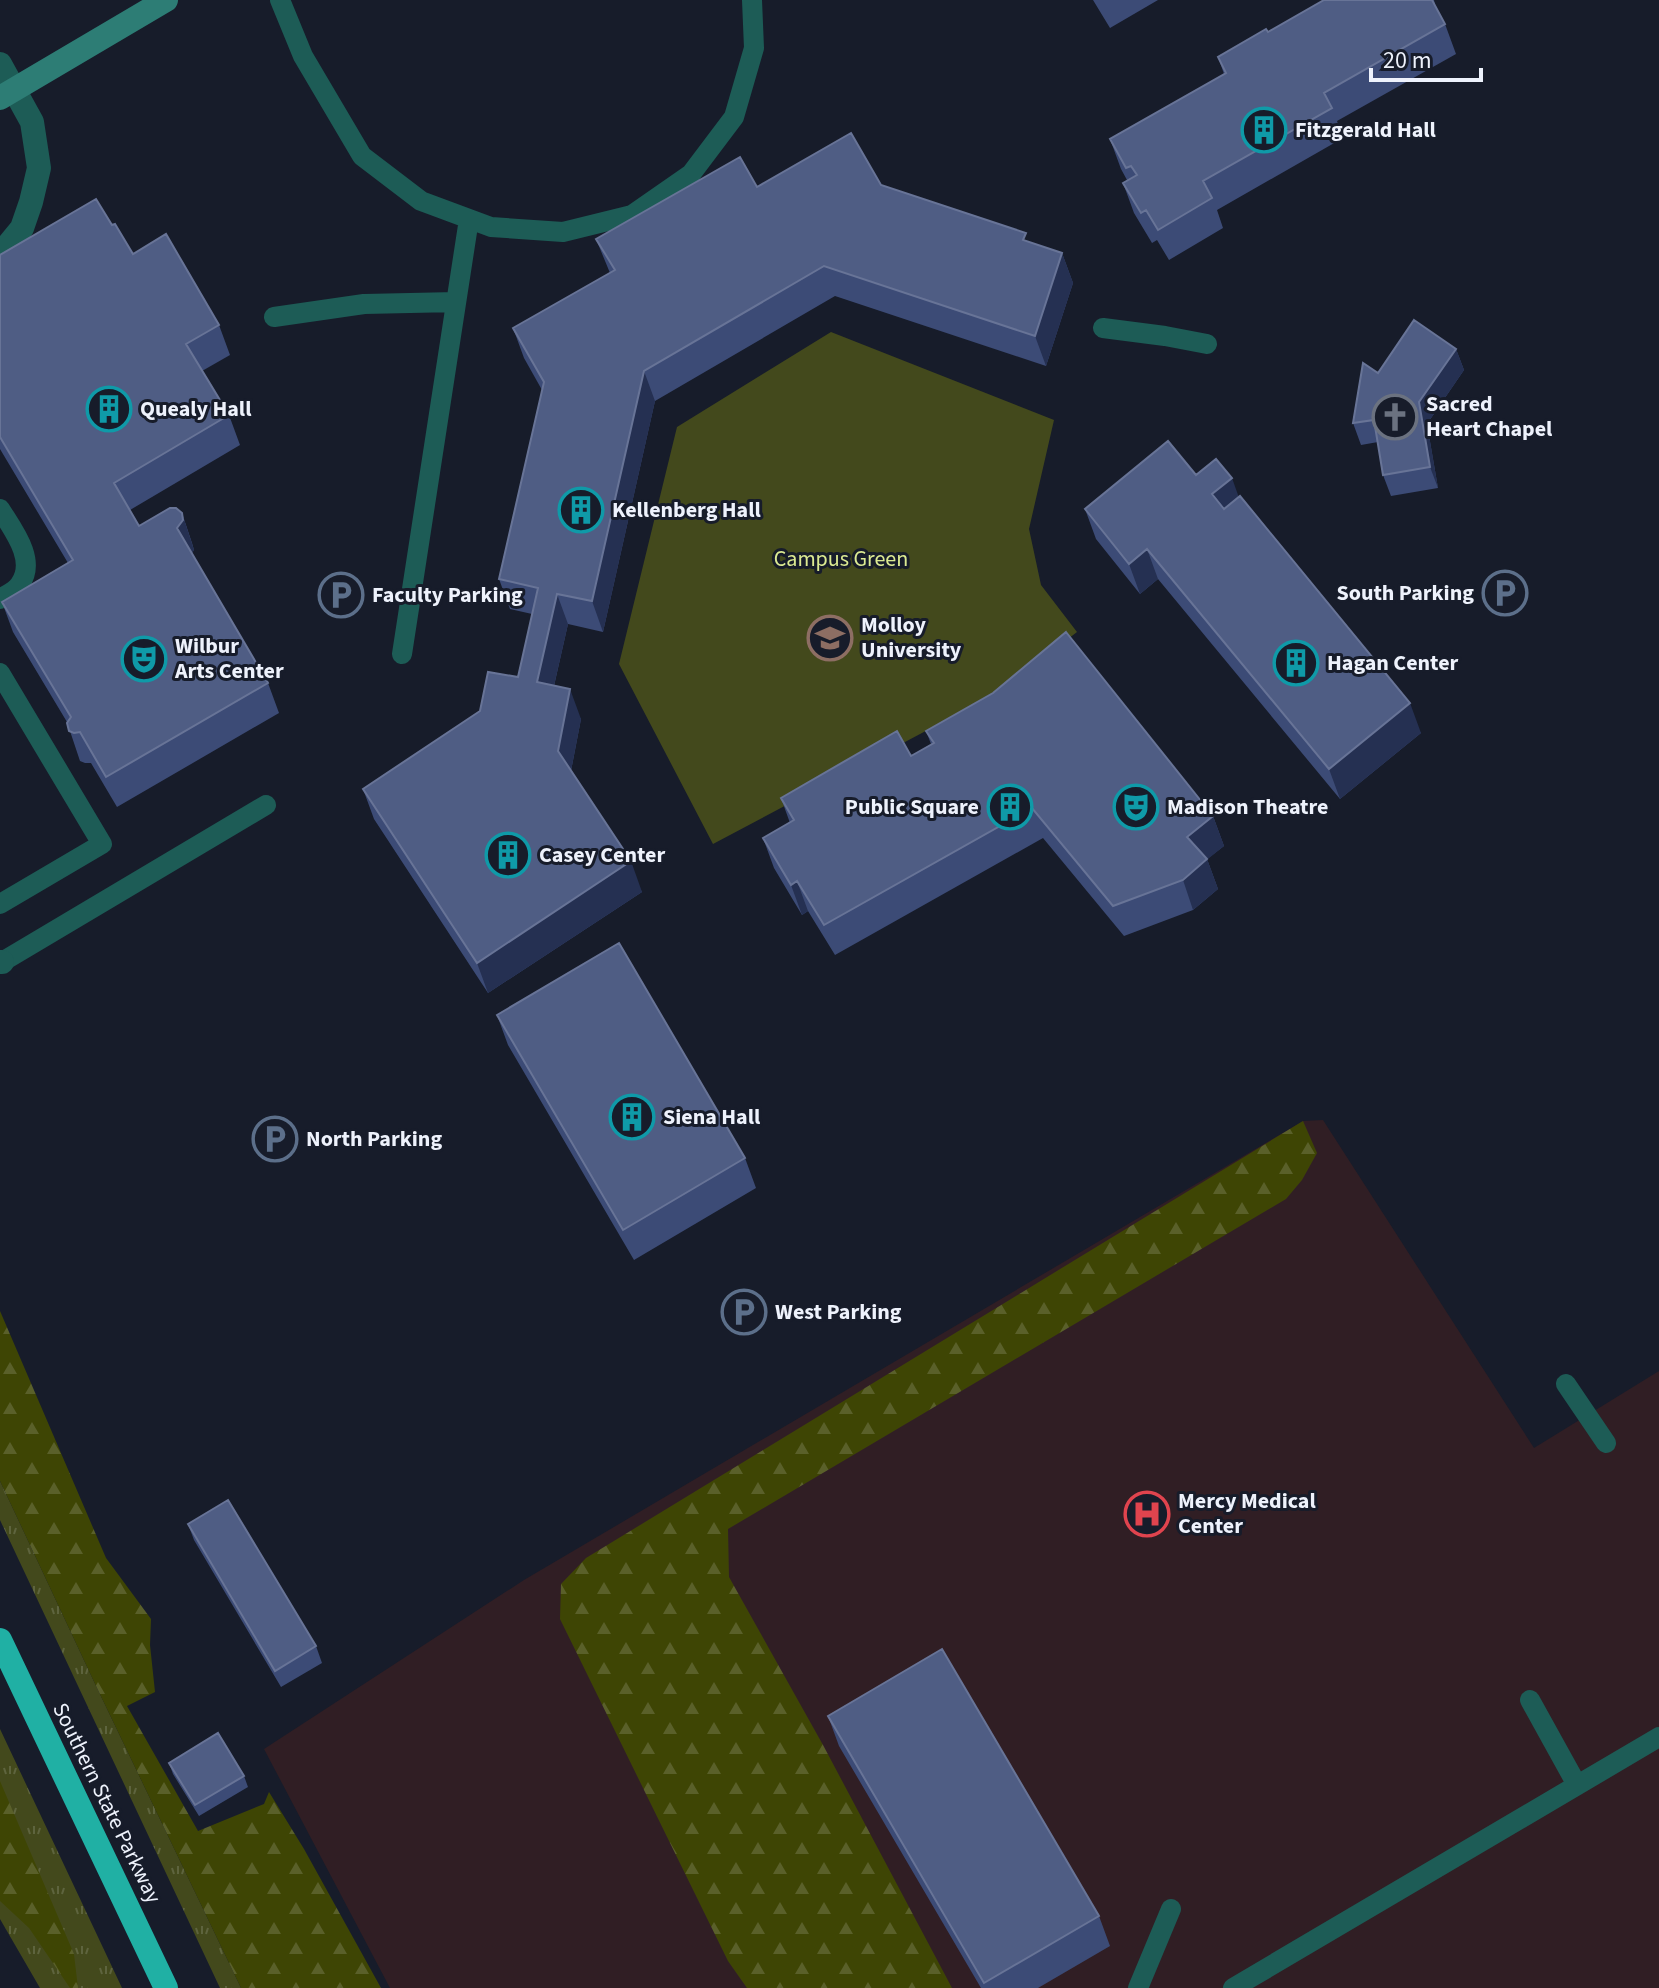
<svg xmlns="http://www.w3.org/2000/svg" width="1659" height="1988" font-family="'Source Sans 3',sans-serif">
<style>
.medical{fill:#301e24}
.grass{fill:url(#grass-tufts)}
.forest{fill:url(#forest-firs)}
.park{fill:#43491c}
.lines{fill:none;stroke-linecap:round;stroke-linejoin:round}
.service{stroke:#1d5c56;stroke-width:20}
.minor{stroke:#1d5c56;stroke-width:24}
.secondary{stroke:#2d7d75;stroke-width:24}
.motorway{stroke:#20b0a4;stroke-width:24}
.wall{fill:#3c4b76}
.shaded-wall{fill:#253052}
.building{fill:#4f5d84;stroke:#687497;stroke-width:2}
.labels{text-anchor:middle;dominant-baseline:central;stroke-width:6;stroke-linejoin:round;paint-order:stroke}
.poi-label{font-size:22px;font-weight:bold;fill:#eef2fc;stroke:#171c2a;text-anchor:start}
.park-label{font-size:22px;fill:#dcea92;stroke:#171c2a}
.street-label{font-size:22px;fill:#eef2fc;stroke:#171c2a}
</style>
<defs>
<pattern id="grass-tufts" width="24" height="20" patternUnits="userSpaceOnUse" patternTransform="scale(2)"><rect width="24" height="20" fill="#43491c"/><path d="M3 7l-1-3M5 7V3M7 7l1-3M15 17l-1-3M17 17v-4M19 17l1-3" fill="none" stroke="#5e643e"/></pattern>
<pattern id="forest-firs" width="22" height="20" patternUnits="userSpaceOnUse" patternTransform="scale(2)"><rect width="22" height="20" fill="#3e4504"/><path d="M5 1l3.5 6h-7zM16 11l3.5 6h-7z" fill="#5a602a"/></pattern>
</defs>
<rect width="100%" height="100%" fill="#171c2a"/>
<path class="medical" d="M1323,1120L1534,1448L1659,1371V1988H390L264,1749L524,1580L1303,1121Z"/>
<path class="grass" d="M0,1481L97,1688L241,1988H220L0,1520Z
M0,1729L122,1988H40L0,1919Z"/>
<path class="forest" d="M1303,1121L1317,1153L1302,1180L1286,1199L728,1529L729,1577L823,1745L952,1988H747L728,1961L560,1619L561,1584L586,1558Z
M0,1311L106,1558L151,1619L150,1645L155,1692L127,1706L198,1831L264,1804L269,1792L304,1849L381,1988H241L97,1688L0,1481Z
M0,1781L74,1954L78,1988H70L29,1928L0,1901Z"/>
<path class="park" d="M831,332L1054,420L1029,529L1041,585L1077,632L1001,691L713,844L619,664L677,427Z"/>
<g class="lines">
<path class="service" d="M280,0L303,56L362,156L421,201L491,227L563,232L632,215L691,174L734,117L754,48L752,0
M274,317L364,304L456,302
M1103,328L1165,336L1207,344
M0,509C13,530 37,560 20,584C16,591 6,595 0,599
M402,654L469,219
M0,673L102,844L0,904
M2,962L266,805
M1566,1384L1606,1443
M1530,1700L1577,1785
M1138,1988L1171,1909
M1233,1988L1659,1737"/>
<path class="minor" d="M0,64L32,122L39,168L31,202L22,228L0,255
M0,962H2"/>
<path class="secondary" d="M0,98L166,0"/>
<path class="motorway" d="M0,1640L166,1988"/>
</g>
<path class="wall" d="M1093,0H1158L1110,28Z
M1324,0H1434L1436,9L1445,24L1456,54L1337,121L1343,138L1217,210L1223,228L1169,260L1157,240L1152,243L1134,213L1123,183L1127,180L1121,169L1110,139L1224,74L1218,57L1268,32Z
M881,185L1029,242L1062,253L1073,283L1046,366L835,296L655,401L603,632L568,624L554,686L581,719L571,771L642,892L488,993L374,819L363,789L480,711L518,677L532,614L510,609L499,579L542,390L524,358L513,328L610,273L596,239L757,187Z
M112,225L133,254L219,325L230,355L202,371L229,415L240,445L130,510L139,526L182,513L192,543L194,550L192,553L268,683L279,713L117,807L91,763H85L80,761L67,722L13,632L2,602L68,563L0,449V255Z
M1456,349L1464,370L1427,424L1438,488L1391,496L1383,475L1378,442L1361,445L1353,423L1378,373Z
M1196,475L1239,498L1421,733L1340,799L1158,579L1140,594L1096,539L1085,509Z
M926,731L1213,816L1224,846L1207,859L1218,889L1193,910L1124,936L1043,838L835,955L808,911L802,915L774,868L763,838L790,823L781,798L911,756L931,744Z
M497,1015L745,1158L756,1188L634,1260L508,1045Z
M188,1524L316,1646L322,1663L281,1687L194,1540Z
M828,1716L1099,1916L1110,1946L1038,1988H981L839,1746Z
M169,1763L244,1776L248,1787L199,1816L173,1774Z"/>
<path class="shaded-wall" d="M1062,253L1073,283L1046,366L1035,336Z
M1456,349L1464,370L1427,424L1438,488L1430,467L1419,402Z
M644,371L655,401L603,632L592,601Z
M1232,478L1243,509L1223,525L1212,494Z
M182,513L194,550L188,559L177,528Z
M1147,549L1158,579L1140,594L1129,564Z
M557,594L568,624L548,712L537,682Z
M570,689L581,719L569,781L558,751Z
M1410,703L1421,733L1340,799L1329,769Z
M1213,816L1224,846L1198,867L1187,837Z
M1207,859L1218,889L1193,910L1183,880Z
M631,861L642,892L488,993L477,963Z
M797,881L808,911L802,915L791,885Z"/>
<path class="building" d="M1324,0H1432L1445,24L1324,93L1332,108L1203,181L1212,198L1158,230L1146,210L1141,213L1123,183L1137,175L1131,166L1126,168L1110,139L1226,73L1218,57L1266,29L1268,32Z
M851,133L881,185L1026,233L1023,240L1062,253L1035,336L824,266L644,371L592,601L557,594L537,682L570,689L558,751L631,861L477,963L363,789L480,711L488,672L518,677L538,588L499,579L544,382L513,328L615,270L596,239L740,157L757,187Z
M96,199L112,225L115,224L133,254L166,234L219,325L186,344L229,415L114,483L139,526L170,508H176L182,513L183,520L177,528L268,683L106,777L80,732L74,733L69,731L67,723L71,717L2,602L73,560L0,437V255Z
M1414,320L1456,349L1419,402L1430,467L1383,475L1374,420L1353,423L1363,363L1378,373Z
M1168,441L1196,475L1216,459L1232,478L1212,494L1224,509L1240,496L1410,703L1329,769L1147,549L1129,564L1085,509Z
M1066,632L1213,816L1187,837L1207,859L1183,880L1113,906L1032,808L824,925L797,881L791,885L763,838L794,820L781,798L897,731L911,756L934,743L926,731L993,693Z
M619,943L745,1158L623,1230L497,1015Z
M228,1500L316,1646L275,1671L188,1524Z
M942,1649L1099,1916L984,1983L828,1716Z
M218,1733L244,1776L195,1805L169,1763Z"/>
<defs>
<g id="building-ring" transform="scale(2.3)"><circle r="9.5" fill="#171c2a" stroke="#0f9aa8" stroke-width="1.5"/><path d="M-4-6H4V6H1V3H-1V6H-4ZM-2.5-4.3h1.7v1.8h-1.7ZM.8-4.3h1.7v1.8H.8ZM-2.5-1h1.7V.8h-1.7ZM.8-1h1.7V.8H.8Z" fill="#0f9aa8"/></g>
<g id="church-ring" transform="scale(2.3)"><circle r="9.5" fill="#171c2a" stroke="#6b7280" stroke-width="1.5"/><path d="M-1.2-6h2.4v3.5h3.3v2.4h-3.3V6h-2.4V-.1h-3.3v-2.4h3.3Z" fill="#6b7280"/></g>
<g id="parking-ring" transform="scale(2.3)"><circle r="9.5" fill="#171c2a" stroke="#5c6f8a" stroke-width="1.5"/><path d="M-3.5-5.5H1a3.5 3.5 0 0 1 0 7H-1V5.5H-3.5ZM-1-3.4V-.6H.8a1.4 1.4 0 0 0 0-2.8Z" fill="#5c6f8a"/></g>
<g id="university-ring" transform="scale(2.3)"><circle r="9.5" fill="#171c2a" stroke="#8d6e63" stroke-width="1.5"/><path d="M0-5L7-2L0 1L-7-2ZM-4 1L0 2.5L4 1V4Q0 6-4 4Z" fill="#8d6e63"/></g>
<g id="theatre-ring" transform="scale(2.3)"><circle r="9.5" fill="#171c2a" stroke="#0f9aa8" stroke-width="1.5"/><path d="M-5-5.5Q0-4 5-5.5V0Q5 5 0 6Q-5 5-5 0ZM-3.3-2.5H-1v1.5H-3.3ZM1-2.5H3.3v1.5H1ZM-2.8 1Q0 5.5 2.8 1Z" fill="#0f9aa8"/></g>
<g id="hospital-ring" transform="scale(2.3)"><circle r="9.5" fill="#171c2a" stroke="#e0444e" stroke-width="1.5"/><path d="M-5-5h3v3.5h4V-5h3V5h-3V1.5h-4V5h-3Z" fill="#e0444e"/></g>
</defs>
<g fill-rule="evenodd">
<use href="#building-ring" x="1264" y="130"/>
<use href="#building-ring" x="109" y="409"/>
<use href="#church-ring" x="1395" y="417"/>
<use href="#building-ring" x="581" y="510"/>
<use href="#parking-ring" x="1505" y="593"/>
<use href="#parking-ring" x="341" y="595"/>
<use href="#university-ring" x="830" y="638"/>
<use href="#theatre-ring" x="144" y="659"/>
<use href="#building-ring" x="1296" y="663"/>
<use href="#building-ring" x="1010" y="807"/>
<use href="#theatre-ring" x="1136" y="807"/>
<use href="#building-ring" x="508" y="855"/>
<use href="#building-ring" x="632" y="1117"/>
<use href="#parking-ring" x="275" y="1139"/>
<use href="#parking-ring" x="744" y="1312"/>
<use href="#hospital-ring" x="1147" y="1514"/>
</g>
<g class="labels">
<g class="poi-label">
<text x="1295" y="130">Fitzgerald Hall</text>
<text x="1426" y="404">Sacred<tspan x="1426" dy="25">Heart Chapel</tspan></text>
<text x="140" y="409">Quealy Hall</text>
<text x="612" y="510">Kellenberg Hall</text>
<text x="1474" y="593" text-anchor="end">South Parking</text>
<text x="372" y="595">Faculty Parking</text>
<text x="861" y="625">Molloy<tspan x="861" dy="25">University</tspan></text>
<text x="175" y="646">Wilbur<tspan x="175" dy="25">Arts Center</tspan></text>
<text x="1327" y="663">Hagan Center</text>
<text x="979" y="807" text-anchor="end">Public Square</text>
<text x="1167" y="807">Madison Theatre</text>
<text x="539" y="855">Casey Center</text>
<text x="663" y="1117">Siena Hall</text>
<text x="306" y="1139">North Parking</text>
<text x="775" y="1312">West Parking</text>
<text x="1178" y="1501">Mercy Medical<tspan x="1178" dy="25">Center</tspan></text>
</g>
<g class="park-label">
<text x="841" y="559">Campus Green</text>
</g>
<g class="street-label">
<text transform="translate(107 1803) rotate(64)">Southern State Parkway</text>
</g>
</g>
<path d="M1371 68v12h110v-12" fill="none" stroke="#eef2fc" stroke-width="4"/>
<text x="1383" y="68" font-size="24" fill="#eef2fc" stroke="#171c2a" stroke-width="6" paint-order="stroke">20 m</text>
</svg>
